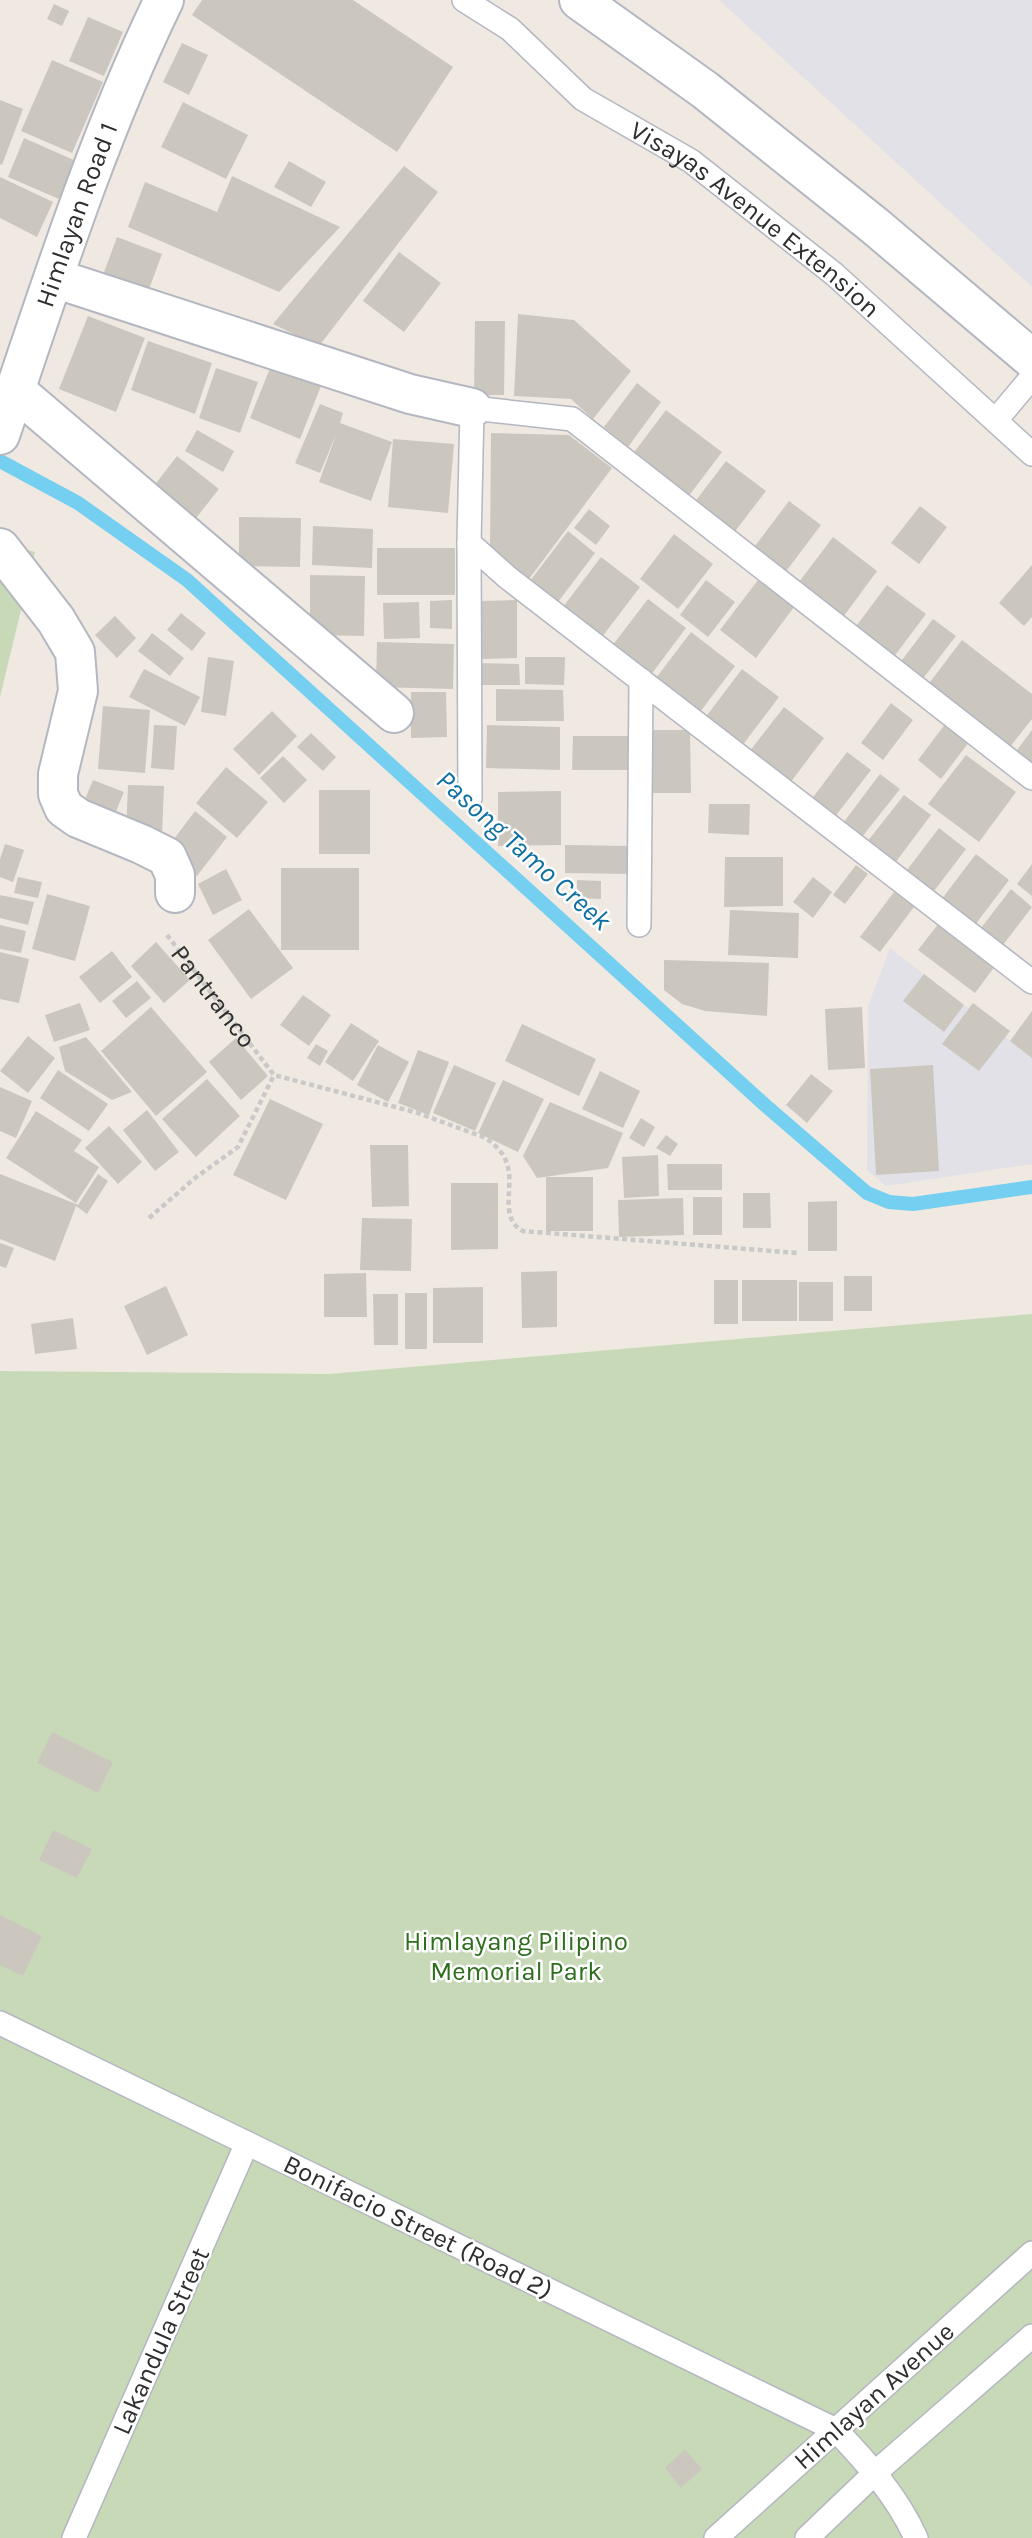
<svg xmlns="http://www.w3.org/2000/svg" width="1032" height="2538" font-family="Karla,sans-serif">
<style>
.industrial{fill:#e3e1e8}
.cemetery{fill:#c8d9b8}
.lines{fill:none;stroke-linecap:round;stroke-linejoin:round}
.stream{stroke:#75cff0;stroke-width:14}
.building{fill:#cbc7bf}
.lane-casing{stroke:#b4b7c1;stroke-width:26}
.street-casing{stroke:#b4b7c1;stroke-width:42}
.path{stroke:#c9c9c9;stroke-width:4.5;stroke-dasharray:5 3.5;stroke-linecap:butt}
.lane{stroke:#fff;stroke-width:23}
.street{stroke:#fff;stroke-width:38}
.labels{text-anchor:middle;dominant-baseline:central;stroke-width:5;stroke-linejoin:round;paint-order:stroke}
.street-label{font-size:26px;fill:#2e2e2e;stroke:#fff}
.park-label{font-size:26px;fill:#2c6e1b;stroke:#fff}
.water-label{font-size:28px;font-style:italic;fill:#0d6fa3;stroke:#fff}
</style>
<rect width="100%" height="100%" fill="#efe9e1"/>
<path class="industrial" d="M719,0H1032V287Z
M890,948L1032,1057V1164L886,1186L867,1170L868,1006Z"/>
<path class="cemetery" d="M0,543L35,552L0,697Z
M1032,1314V2538H0V1371L329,1374Z"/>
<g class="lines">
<path class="stream" d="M0,461L78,503L187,580L765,1105L867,1193L889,1202L913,1204L1032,1187"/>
</g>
<path class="building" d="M202,0H353L453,67L397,152L192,15Z
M54,4L69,11L62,26L47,19Z
M88,17L123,32L104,76L69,61Z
M182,43L208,55L189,95L163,82Z
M52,60L103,82L72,153L21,131Z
M0,100L23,109L2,165L0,164Z
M183,102L248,135L226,179L161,147Z
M24,138L76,161L59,199L8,177Z
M289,161L326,182L311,207L274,187Z
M404,166L438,192L319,346L273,324Z
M232,176L340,227L279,292L128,227L145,182L217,212Z
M0,177L53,202L37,237L0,218Z
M117,237L162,254L148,292L103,275Z
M399,252L441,283L404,332L363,301Z
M518,314L574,320L631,371L593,419L571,399L514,396Z
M88,316L145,338L116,412L59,389Z
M475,321H505L504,395H474Z
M148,341L212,363L195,414L131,390Z
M273,361L323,381L300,439L250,418Z
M216,368L258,382L240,433L199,418Z
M637,383L661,402L628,447L604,427Z
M320,404L343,413L340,423L392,442L371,501L319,482L337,432L320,473L295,463Z
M666,410L722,452L688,497L632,455Z
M197,430L234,451L223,472L185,451Z
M491,433L569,435L612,468L529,579L490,547Z
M393,439L454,444L448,513L388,507Z
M177,456L219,489L189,527L147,495Z
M726,461L766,491L733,534L694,503Z
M789,501L821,525L784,574L752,550Z
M920,506L947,527L919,564L891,543Z
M589,509L610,526L596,545L574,528Z
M239,517L301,518L300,567L239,566Z
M313,526L373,529L372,568L312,565Z
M568,531L595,553L558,602L530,581Z
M674,534L713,564L678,609L640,579Z
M833,537L877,571L841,620L796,586Z
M377,548H455V595H377Z
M601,557L640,587L602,637L563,607Z
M1032,565V617L1024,626L999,603Z
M310,575L365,576L364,636L310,635Z
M706,580L735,602L708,637L680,615Z
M758,580L794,607L756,658L720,630Z
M887,585L926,614L890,662L851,633Z
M648,599L686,628L650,676L612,646Z
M452,600V629L430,628V601Z
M517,600V658L480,659V601Z
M419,602L420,638L384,639L383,603Z
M181,613L206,633L192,651L167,630Z
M115,616L136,638L117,658L95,635Z
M933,619L956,636L918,685L896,668Z
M691,632L735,666L700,712L656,678Z
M152,633L184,658L170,676L138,651Z
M962,640L1032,694V719L1006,752L924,690Z
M377,642L454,644L453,689L376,687Z
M208,657L234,661L226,716L201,712Z
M525,657H565L564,685L525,684Z
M475,663L519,664L520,685H475Z
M144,669L200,697L185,726L129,697Z
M742,669L779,697L742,746L705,718Z
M496,689L563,690L564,721H496Z
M411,692H446L447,737L411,738Z
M891,703L913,720L883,760L861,743Z
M103,706L150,710L145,773L98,769Z
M784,707L824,738L790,783L749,752Z
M272,711L297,736L259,775L233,749Z
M946,723L969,742L941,779L918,760Z
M154,725L177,726L174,770L151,768Z
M487,725L560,727V770L486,768Z
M652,730H690L691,793H652Z
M1032,730V772L1012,757Z
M311,733L336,757L323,771L297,747Z
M573,736H630V770H572Z
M847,752L871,770L834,818L811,800Z
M966,755L1016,792L979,842L928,804Z
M283,756L307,780L284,803L260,778Z
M226,767L268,802L237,838L196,803Z
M880,774L900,789L862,837L843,823Z
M93,780L124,792L112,821L81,809Z
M128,785L164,786L162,835L126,834Z
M319,790H370V854H319Z
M561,791V845L498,846V792Z
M904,795L931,815L895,863L867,842Z
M709,804H750L749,835L708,833Z
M195,811L227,837L197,876L165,851Z
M939,828L966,849L934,891L907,870Z
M5,844L24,850L13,882L0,877V859Z
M565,845L631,846V874L565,873Z
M976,854L1009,880L975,925L941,900Z
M725,857H783V906L724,907Z
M1032,864V896L1017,884Z
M856,865L868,874L845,904L833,895Z
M281,868H359V950H281Z
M226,869L242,900L213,915L198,884Z
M18,877L42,882L38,898L14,893Z
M813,877L832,892L813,918L793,902Z
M577,880L601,881V899L577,898Z
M1011,889L1032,907L1003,945L981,928Z
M894,892L914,907L880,952L860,937Z
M47,894L90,906L75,961L32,949Z
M0,895L34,902L28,925L0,918Z
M249,909L293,968L251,999L208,940Z
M730,910L799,913L798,958L728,955Z
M942,919L998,962L975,993L918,950Z
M0,925L26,931L21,953L0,949Z
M156,942L190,980L164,1003L131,966Z
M112,951L132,977L100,1003L79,977Z
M0,952L29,959L19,1003L0,999Z
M664,960L769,963L767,1016L705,1011L682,1004L664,990Z
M924,974L964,1005L944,1032L903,1001Z
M137,981L151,998L126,1018L112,1001Z
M303,995L331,1015L309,1046L280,1025Z
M80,1003L90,1030L54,1042L45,1015Z
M973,1003L1010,1031L979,1071L942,1044Z
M151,1007L207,1072L156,1116L101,1051Z
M862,1007L865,1068L828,1070L825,1009Z
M1032,1011V1058L1010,1041Z
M351,1023L379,1041L353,1081L325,1062Z
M522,1024L596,1059L579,1096L505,1061Z
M28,1036L55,1058L28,1093L0,1071Z
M86,1037L132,1092L112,1100L65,1071L59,1047Z
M236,1038L268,1076L241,1100L209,1062Z
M316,1044L328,1051L320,1066L307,1058Z
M378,1045L409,1062L388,1102L357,1085Z
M418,1050L449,1062L429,1115L398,1103Z
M454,1065L496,1083L475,1131L433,1113Z
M933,1065L939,1171L876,1175L870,1069Z
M58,1070L108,1104L89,1131L40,1098Z
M600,1071L640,1091L623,1128L582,1109Z
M811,1074L833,1091L807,1123L786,1105Z
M207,1079L240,1116L196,1157L162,1119Z
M503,1080L544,1099L518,1152L478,1133Z
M0,1087L32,1101L16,1138L0,1131Z
M270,1099L323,1124L286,1200L233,1175Z
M550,1102L623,1133L608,1168L537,1178L523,1156Z
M147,1110L179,1152L155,1171L123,1130Z
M36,1111L82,1140L74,1151L99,1167L76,1203L6,1158Z
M641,1118L655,1127L644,1147L629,1138Z
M109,1126L142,1162L118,1184L85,1148Z
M666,1135L678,1144L670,1156L656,1148Z
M370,1145H408L409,1206L372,1207Z
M658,1155L659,1196L624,1198L622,1157Z
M667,1164H722V1190H668Z
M0,1174L81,1206L78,1205L98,1174L108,1181L87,1214L76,1206L55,1261L0,1239Z
M546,1177H593V1231H546Z
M451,1183H498V1249L451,1250Z
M743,1193H770L771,1228H743Z
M693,1197H722V1235H693Z
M683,1198L684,1235L619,1237L618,1200Z
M837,1201V1251H808V1202Z
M362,1218L412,1219L411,1271L360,1270Z
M0,1243L14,1248L6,1268L0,1266Z
M557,1271V1327L522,1328L521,1272Z
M366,1273L367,1317H324V1274Z
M844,1276H872V1311H844Z
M714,1280H738V1324H714Z
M742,1280H797V1321H742Z
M799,1282H833V1321H799Z
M166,1286L188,1335L147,1355L124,1306Z
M483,1287V1343H433V1288Z
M405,1293H427V1349H405Z
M373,1294H398V1345H374Z
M73,1318L77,1349L35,1354L31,1324Z
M52,1732L113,1762L98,1793L37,1763Z
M53,1830L92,1849L77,1878L39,1860Z
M0,1915L42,1936L23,1976L0,1965Z
M685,2449L702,2469L681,2488L665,2468Z"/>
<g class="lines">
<g class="lane-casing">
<g id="lane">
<path id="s2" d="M464,0L510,29L583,99L691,161L834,274L1032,454"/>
<path d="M996,420L1032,377"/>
<path d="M469,543L507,577L1032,982"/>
<path d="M470,798L469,543L472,408L572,419L1032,778"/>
<path d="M639,925L641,680"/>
<path d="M0,2023L836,2430C868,2464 897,2496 916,2538"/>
<path d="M74,2538L247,2143"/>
<path d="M716,2538L1032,2253"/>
<path d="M807,2538L876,2472L1032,2336"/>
</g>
</g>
<g class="street-casing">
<g id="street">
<path d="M579,0L705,90L875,226L1032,359"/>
<path d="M54,278L410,394L472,408"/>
<path d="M15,390L394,713"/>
<path id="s3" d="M0,435C50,288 96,140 164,0"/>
<path d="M0,548L56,620L75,652L78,691L58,774V794L64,808L78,818L141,844L167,857L175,875V893"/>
</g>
</g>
<g class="path">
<path id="s1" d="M167,935L274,1075L418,1113L486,1138C495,1145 504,1153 507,1164C515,1186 498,1218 523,1231L797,1253"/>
<path d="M149,1218L195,1178L238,1147L274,1075"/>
</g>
<use href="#lane" class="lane"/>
<use href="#street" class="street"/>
</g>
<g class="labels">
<g class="street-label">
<text stroke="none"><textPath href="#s3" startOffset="233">Himlayan Road 1</textPath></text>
<text stroke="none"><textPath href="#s2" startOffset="366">Visayas Avenue Extension</textPath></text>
<text stroke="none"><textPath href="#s1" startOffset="77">Pantranco</textPath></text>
<text transform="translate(418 2227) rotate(26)">Bonifacio Street (Road 2)</text>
<text transform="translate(161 2341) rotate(-66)">Lakandula Street</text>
<text transform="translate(874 2396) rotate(-42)">Himlayan Avenue</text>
</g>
<g class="park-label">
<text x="516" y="1941">Himlayang Pilipino<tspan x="516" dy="30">Memorial Park</tspan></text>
</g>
<g class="water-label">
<text transform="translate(524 850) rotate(42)">Pasong Tamo Creek</text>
</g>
</g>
</svg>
